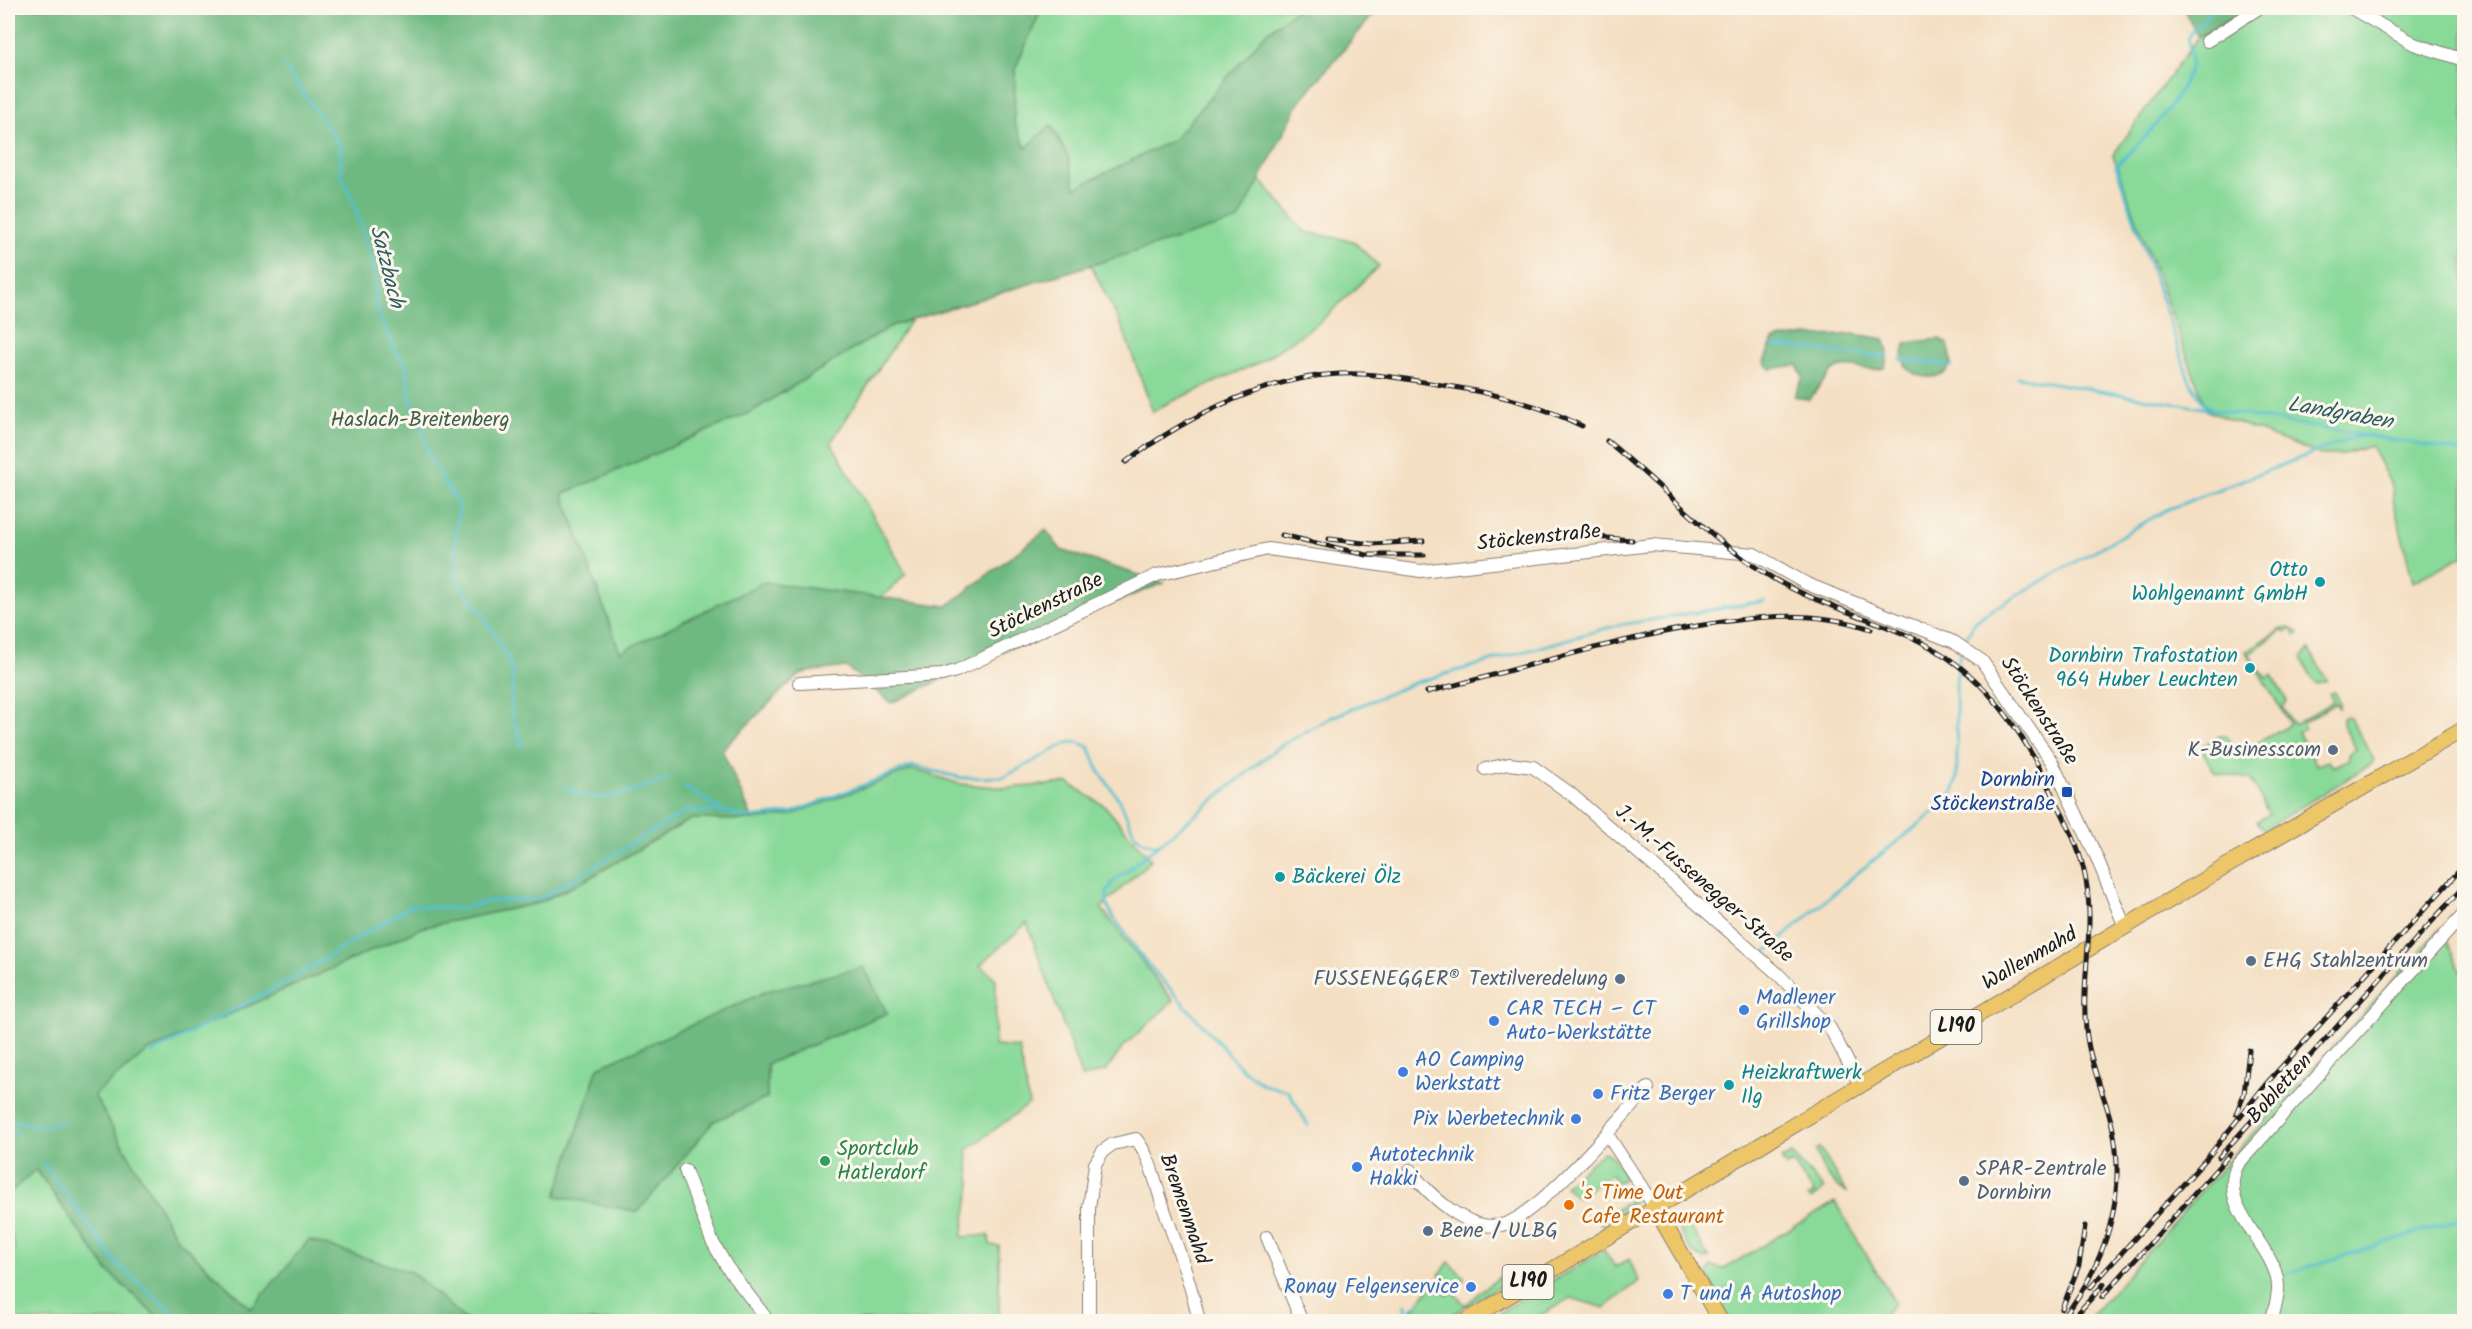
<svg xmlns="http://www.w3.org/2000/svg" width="2472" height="1329" font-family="Kalam,sans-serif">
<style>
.green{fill:#89d999;stroke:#527a5a;stroke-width:1.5;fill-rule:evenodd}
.forest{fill:#6eb981;stroke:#456a4e;stroke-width:1.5}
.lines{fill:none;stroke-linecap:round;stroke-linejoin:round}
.stream{stroke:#54c0ce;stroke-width:3}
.minor-casing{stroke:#887e70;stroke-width:14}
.major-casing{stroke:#887e70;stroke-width:17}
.minor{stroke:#fff;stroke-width:12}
.major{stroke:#ecc669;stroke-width:15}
.rail-casing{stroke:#1c1c1c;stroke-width:5}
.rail{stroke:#fbf7ec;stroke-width:3;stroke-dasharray:9;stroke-linecap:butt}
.culture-dot{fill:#0f9aa8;stroke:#fbf7ec;stroke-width:2}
.service-dot{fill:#5c6f8a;stroke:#fbf7ec;stroke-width:2}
.transit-dot{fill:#1a4fb4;stroke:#fbf7ec;stroke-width:2}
.shop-dot{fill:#3f7fe0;stroke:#fbf7ec;stroke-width:2}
.leisure-dot{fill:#2e9e5b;stroke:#fbf7ec;stroke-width:2}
.food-dot{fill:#e8710a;stroke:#fbf7ec;stroke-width:2}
.labels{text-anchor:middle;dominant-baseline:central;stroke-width:6;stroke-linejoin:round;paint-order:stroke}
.shield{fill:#fbf7ec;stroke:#5f5e5a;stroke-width:1.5}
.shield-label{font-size:20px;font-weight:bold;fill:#1c1c1c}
.park-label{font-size:21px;fill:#425e48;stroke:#fbf7ec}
.street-label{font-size:21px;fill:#1c1c1c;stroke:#fbf7ec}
.culture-label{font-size:21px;fill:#0d838f;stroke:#fbf7ec;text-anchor:end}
.service-label{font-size:21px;fill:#4e5e75;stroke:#fbf7ec;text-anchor:start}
.transit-label{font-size:21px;fill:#164399;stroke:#fbf7ec;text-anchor:end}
.shop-label{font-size:21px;fill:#366cbe;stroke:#fbf7ec;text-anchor:start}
.leisure-label{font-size:21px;fill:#27864d;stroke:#fbf7ec;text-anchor:start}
.food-label{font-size:21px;fill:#c56008;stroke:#fbf7ec;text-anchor:start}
.water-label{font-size:22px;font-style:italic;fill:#325e63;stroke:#fbf7ec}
</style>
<rect width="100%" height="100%" fill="#fbf7ec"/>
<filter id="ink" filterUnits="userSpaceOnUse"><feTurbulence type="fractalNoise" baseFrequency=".0167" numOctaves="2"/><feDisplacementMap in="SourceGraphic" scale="12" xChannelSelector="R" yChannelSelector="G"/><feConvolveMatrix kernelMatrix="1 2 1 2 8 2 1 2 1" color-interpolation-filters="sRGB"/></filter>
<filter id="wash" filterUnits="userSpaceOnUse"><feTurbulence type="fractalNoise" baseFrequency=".008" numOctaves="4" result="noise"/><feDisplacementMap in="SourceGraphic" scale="24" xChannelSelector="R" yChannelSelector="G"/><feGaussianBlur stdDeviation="1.35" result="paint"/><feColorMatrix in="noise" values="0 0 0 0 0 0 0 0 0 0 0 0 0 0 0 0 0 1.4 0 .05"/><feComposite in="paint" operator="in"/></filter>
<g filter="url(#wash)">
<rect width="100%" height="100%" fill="#f4dfc3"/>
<path class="green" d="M8,8L1067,210L1096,179L1075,189L1068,157L1052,126L1026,149L1014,122L1015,69L1042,8H1299L1266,33L1204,114L1305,232L1353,241L1379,266L1319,323L1260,362L1164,405L1153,412L1123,329L1090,264L976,220L831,442L906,574L881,598L832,654L793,681L757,711L193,1002L99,1090L148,1051L424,927L538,903L584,881L691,819L753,820L791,815L913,769L960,784L1008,788L1068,783L1105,806L1151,860L1101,908L1173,1001L1123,1047L1107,1070L1082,1078L1027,923L980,965L996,979L995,1046L1019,1048L1029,1104L967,1150L971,1185L962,1237L989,1235L990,1245L999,1246V1321H467L411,1272L252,1309L177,1239L94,1096L8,1132ZM767,991L887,1013L767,1064V1098L714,1121Z
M2251,8H2464V555L2413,582L2393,499V489L2371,446L2340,455H2321L2207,411L2113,155L2198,37Z
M2289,628L2299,633L2295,636L2291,629L2285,633L2283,630L2249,654L2266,678L2272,675L2287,701L2283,708L2294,725L2334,701L2330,693L2335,692L2340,702L2339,708L2336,703L2302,723L2305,728L2298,733L2317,765L2328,761L2334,767L2349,759L2348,754L2356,749L2343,724V718L2347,717L2351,719L2374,760L2372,764L2263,830L2257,821L2269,814L2250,779L2215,773L2200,747L2220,736H2227L2238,754L2290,724L2246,651L2282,629Z
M2309,650L2326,679V681L2316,684L2301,658Z
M2440,929L2464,978V1321L2086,1322L2219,1171Z
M1820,1148L1846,1192C1832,1185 1819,1166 1816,1150Z
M1603,1152L1612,1155L1625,1178L1617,1183L1611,1174L1578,1198L1565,1186Z
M1792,1154L1824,1189L1811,1199L1808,1197L1814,1193L1793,1163L1786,1166L1781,1159Z
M35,1168L108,1271L161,1321H8V1255L15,1248L8,1226V1194Z
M1631,1185L1635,1201L1602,1225L1599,1221L1630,1200L1623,1190Z
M1835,1202L1895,1303L1878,1321H1729L1707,1273L1712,1266L1724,1269Z
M1677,1217C1691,1221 1701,1246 1709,1258C1692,1263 1682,1234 1675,1222Z
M1604,1250L1615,1267L1629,1259L1639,1281L1605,1308L1571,1298L1535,1318L1537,1321H1485Z
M1449,1262L1465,1278L1456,1287L1459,1290L1455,1294L1465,1305L1499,1277L1504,1283L1442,1321H1404L1434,1283L1448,1295L1455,1289L1439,1275Z"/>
<path class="forest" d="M8,8H1042L1015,69L1014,122L1026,148L1051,125L1068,157L1075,188L1173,140L1266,33L1299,8H1379L1300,101L1239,220L891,326L751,412L563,494L620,652L764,582L947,606L1046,530L1061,550L1164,583L1076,617L891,703L846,667L800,673L722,750L753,820L691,819L584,881L538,903L424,927L148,1051L94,1095L177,1239L251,1309L309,1240L411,1272L467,1321H161L108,1271L36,1169L8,1194Z
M2183,8H2251L2198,37Z
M1854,334L1884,339L1888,352L1885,367C1869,375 1849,360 1834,370C1829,373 1814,394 1809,400L1794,396L1803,377L1797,365L1770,369L1764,362L1773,340C1799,334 1827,337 1854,334Z
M1939,339L1948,344C1949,350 1952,357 1951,363C1945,387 1890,380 1906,343Z
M864,967L887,1013L767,1064V1098L714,1121L638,1212L556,1196L598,1067L767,991Z"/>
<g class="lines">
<path class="stream" d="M284,66L341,147V174L355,206L374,270L377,310L396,352L406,364L410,400L421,418L427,453L459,506L455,546L458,583L480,610L509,659L513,679L511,709L522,746
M1773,345L1885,357
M1901,359L1952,366
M2018,377L2464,452
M2211,408L2203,402L2190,382L2116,166C2144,139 2178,105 2190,68C2193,57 2187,46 2189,35L2214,8
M1963,642L1975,622L1988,612L2166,510L2349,439L2368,435
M683,786L722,810
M564,787C600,809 631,791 667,779
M1766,952L1856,874L1941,807L1953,793L1957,779L1956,683L1960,652
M152,1053L290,980L412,905L460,909L489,901L540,899L686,811H723L749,818L791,813L913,766L962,778L1004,777L1067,743L1077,742L1089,747L1099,771L1120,801L1135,835L1144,842L1157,845
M8,1119L46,1127L62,1122
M9,1121L16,1132
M1308,1125L1288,1091L1264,1085L1242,1069L1146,962L1113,917L1107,904V893L1112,883L1277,748L1330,718L1414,683L1614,626L1764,601
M43,1163L117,1264L184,1322
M2286,1274L2464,1218
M1406,1304V1314
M1401,1322L1415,1305"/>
</g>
</g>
<g filter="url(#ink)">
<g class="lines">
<g class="minor-casing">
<path id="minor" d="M2351,8L2414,44L2464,60
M2207,41L2259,8
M799,683L942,675L956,671L1157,575L1268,549L1421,571L1652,545L1754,554L1807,584L1954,642L1982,661L2052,762L2097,858L2125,927
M1485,769L1509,764L1533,767L1571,794L1778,974L1830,1028L1860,1085
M1607,1134L1654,1206
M685,1170L712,1241L727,1267L769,1322
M1410,1170C1428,1194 1467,1232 1501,1225C1536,1219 1620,1118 1648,1088
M1267,1237L1302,1322
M1089,1322V1208L1095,1164L1103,1151L1113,1144L1136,1139C1150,1156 1155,1181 1162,1203C1175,1242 1191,1281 1199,1322
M2271,1322C2274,1311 2279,1296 2278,1285C2275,1244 2215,1208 2238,1164L2464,914"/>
</g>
<g class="major-casing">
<path id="major" d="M1654,1206L1721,1322
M1465,1322L2225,867L2464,729"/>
</g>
<use href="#minor" class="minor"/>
<use href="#major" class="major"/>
<g class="rail-casing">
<path id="rail" d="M1607,441C1663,486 1712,542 1774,579C1817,604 1866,616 1911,637C1982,669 2023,730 2055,799C2066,821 2077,843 2083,867C2099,926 2077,984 2088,1043C2093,1071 2105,1097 2112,1125C2128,1196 2105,1266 2060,1322
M1126,462C1191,413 1278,370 1361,374C1388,375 1416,381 1442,385C1492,393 1536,403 1582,426
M1557,534L1632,540
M1282,535L1367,555H1424
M1329,539L1372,544L1423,541
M1427,692C1513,671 1598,644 1685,628C1748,617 1808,608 1871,629
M2236,1114L2244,1094L2249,1050
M2219,1157L2464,886
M2090,1288L2207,1158L2266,1084L2460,870
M2102,1297L2230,1154
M2062,1309L2079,1265L2085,1226
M2070,1322L2104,1284"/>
</g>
<use href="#rail" class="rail"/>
</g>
</g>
<g class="culture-dot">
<circle cx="2320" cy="582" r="6"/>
<circle cx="2250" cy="668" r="6"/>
<circle cx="1280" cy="877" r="6"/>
<circle cx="1729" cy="1085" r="6"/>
</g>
<g class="service-dot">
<circle cx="2333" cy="750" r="6"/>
<circle cx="2251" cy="961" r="6"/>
<circle cx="1620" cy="979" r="6"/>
<circle cx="1964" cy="1181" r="6"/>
<circle cx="1428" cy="1231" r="6"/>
</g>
<rect class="transit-dot" x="2061" y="786" width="12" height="12" rx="3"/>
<g class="shop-dot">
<circle cx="1744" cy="1010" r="6"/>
<circle cx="1494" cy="1021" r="6"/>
<circle cx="1403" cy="1072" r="6"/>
<circle cx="1598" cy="1094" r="6"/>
<circle cx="1576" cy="1119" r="6"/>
<circle cx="1357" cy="1167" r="6"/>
<circle cx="1471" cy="1287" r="6"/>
<circle cx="1668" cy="1294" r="6"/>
</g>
<circle class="leisure-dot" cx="825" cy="1161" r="6"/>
<circle class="food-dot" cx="1569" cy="1205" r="6"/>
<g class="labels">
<g class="shield">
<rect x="1930.5" y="1010" width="51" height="34" rx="4.5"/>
<rect x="1502.5" y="1265" width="51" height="34" rx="4.5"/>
</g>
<g class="shield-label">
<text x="1956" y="1027">L190</text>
<text x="1528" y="1282">L190</text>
</g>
<g class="park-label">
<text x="420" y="420">Haslach-Breitenberg</text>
</g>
<g class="street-label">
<text transform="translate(1539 538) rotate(-6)">Stöckenstraße</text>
<text transform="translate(1046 606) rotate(-26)">Stöckenstraße</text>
<text transform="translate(2039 711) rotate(57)">Stöckenstraße</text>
<text transform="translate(1704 884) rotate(41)">J.-M.-Fussenegger-Straße</text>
<text transform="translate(2030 959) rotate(-30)">Wallenmahd</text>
<text transform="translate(2280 1089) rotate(-48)">Bobletten</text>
<text transform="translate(1184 1209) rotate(71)">Bremenmahd</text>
</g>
<g class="culture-label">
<text x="2308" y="570">Otto<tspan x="2308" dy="24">Wohlgenannt GmbH</tspan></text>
<text x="2238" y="656">Dornbirn Trafostation<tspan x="2238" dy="24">964 Huber Leuchten</tspan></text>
<text x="1292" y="877" text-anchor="start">Bäckerei Ölz</text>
<text x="1741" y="1073" text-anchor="start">Heizkraftwerk<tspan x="1741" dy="24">Ilg</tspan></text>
</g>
<g class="service-label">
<text x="2321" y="750" text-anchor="end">K-Businesscom</text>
<text x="2263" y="961">EHG Stahlzentrum</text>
<text x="1608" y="979" text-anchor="end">FUSSENEGGER® Textilveredelung</text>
<text x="1976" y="1169">SPAR-Zentrale<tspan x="1976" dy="24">Dornbirn</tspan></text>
<text x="1440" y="1231">Bene / ULBG</text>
</g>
<g class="transit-label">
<text x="2055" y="780">Dornbirn<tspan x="2055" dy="24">Stöckenstraße</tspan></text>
</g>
<g class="shop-label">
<text x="1756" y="998">Madlener<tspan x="1756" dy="24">Grillshop</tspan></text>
<text x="1506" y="1009">CAR TECH – CT<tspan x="1506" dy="24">Auto-Werkstätte</tspan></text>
<text x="1415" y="1060">AO Camping<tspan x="1415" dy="24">Werkstatt</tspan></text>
<text x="1610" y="1094">Fritz Berger</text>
<text x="1564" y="1119" text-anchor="end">Pix Werbetechnik</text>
<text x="1369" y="1155">Autotechnik<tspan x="1369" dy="24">Hakki</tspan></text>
<text x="1459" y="1287" text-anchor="end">Ronay Felgenservice</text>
<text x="1680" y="1294">T und A Autoshop</text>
</g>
<g class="leisure-label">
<text x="837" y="1149">Sportclub<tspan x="837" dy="24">Hatlerdorf</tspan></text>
</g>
<g class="food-label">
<text x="1581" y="1193">'s Time Out<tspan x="1581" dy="24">Cafe Restaurant</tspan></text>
</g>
<g class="water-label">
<text transform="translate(386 267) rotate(76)">Satzbach</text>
<text transform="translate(2340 414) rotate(10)">Landgraben</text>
</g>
</g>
<rect width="2472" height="1329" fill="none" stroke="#fbf7ec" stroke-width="30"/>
</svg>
